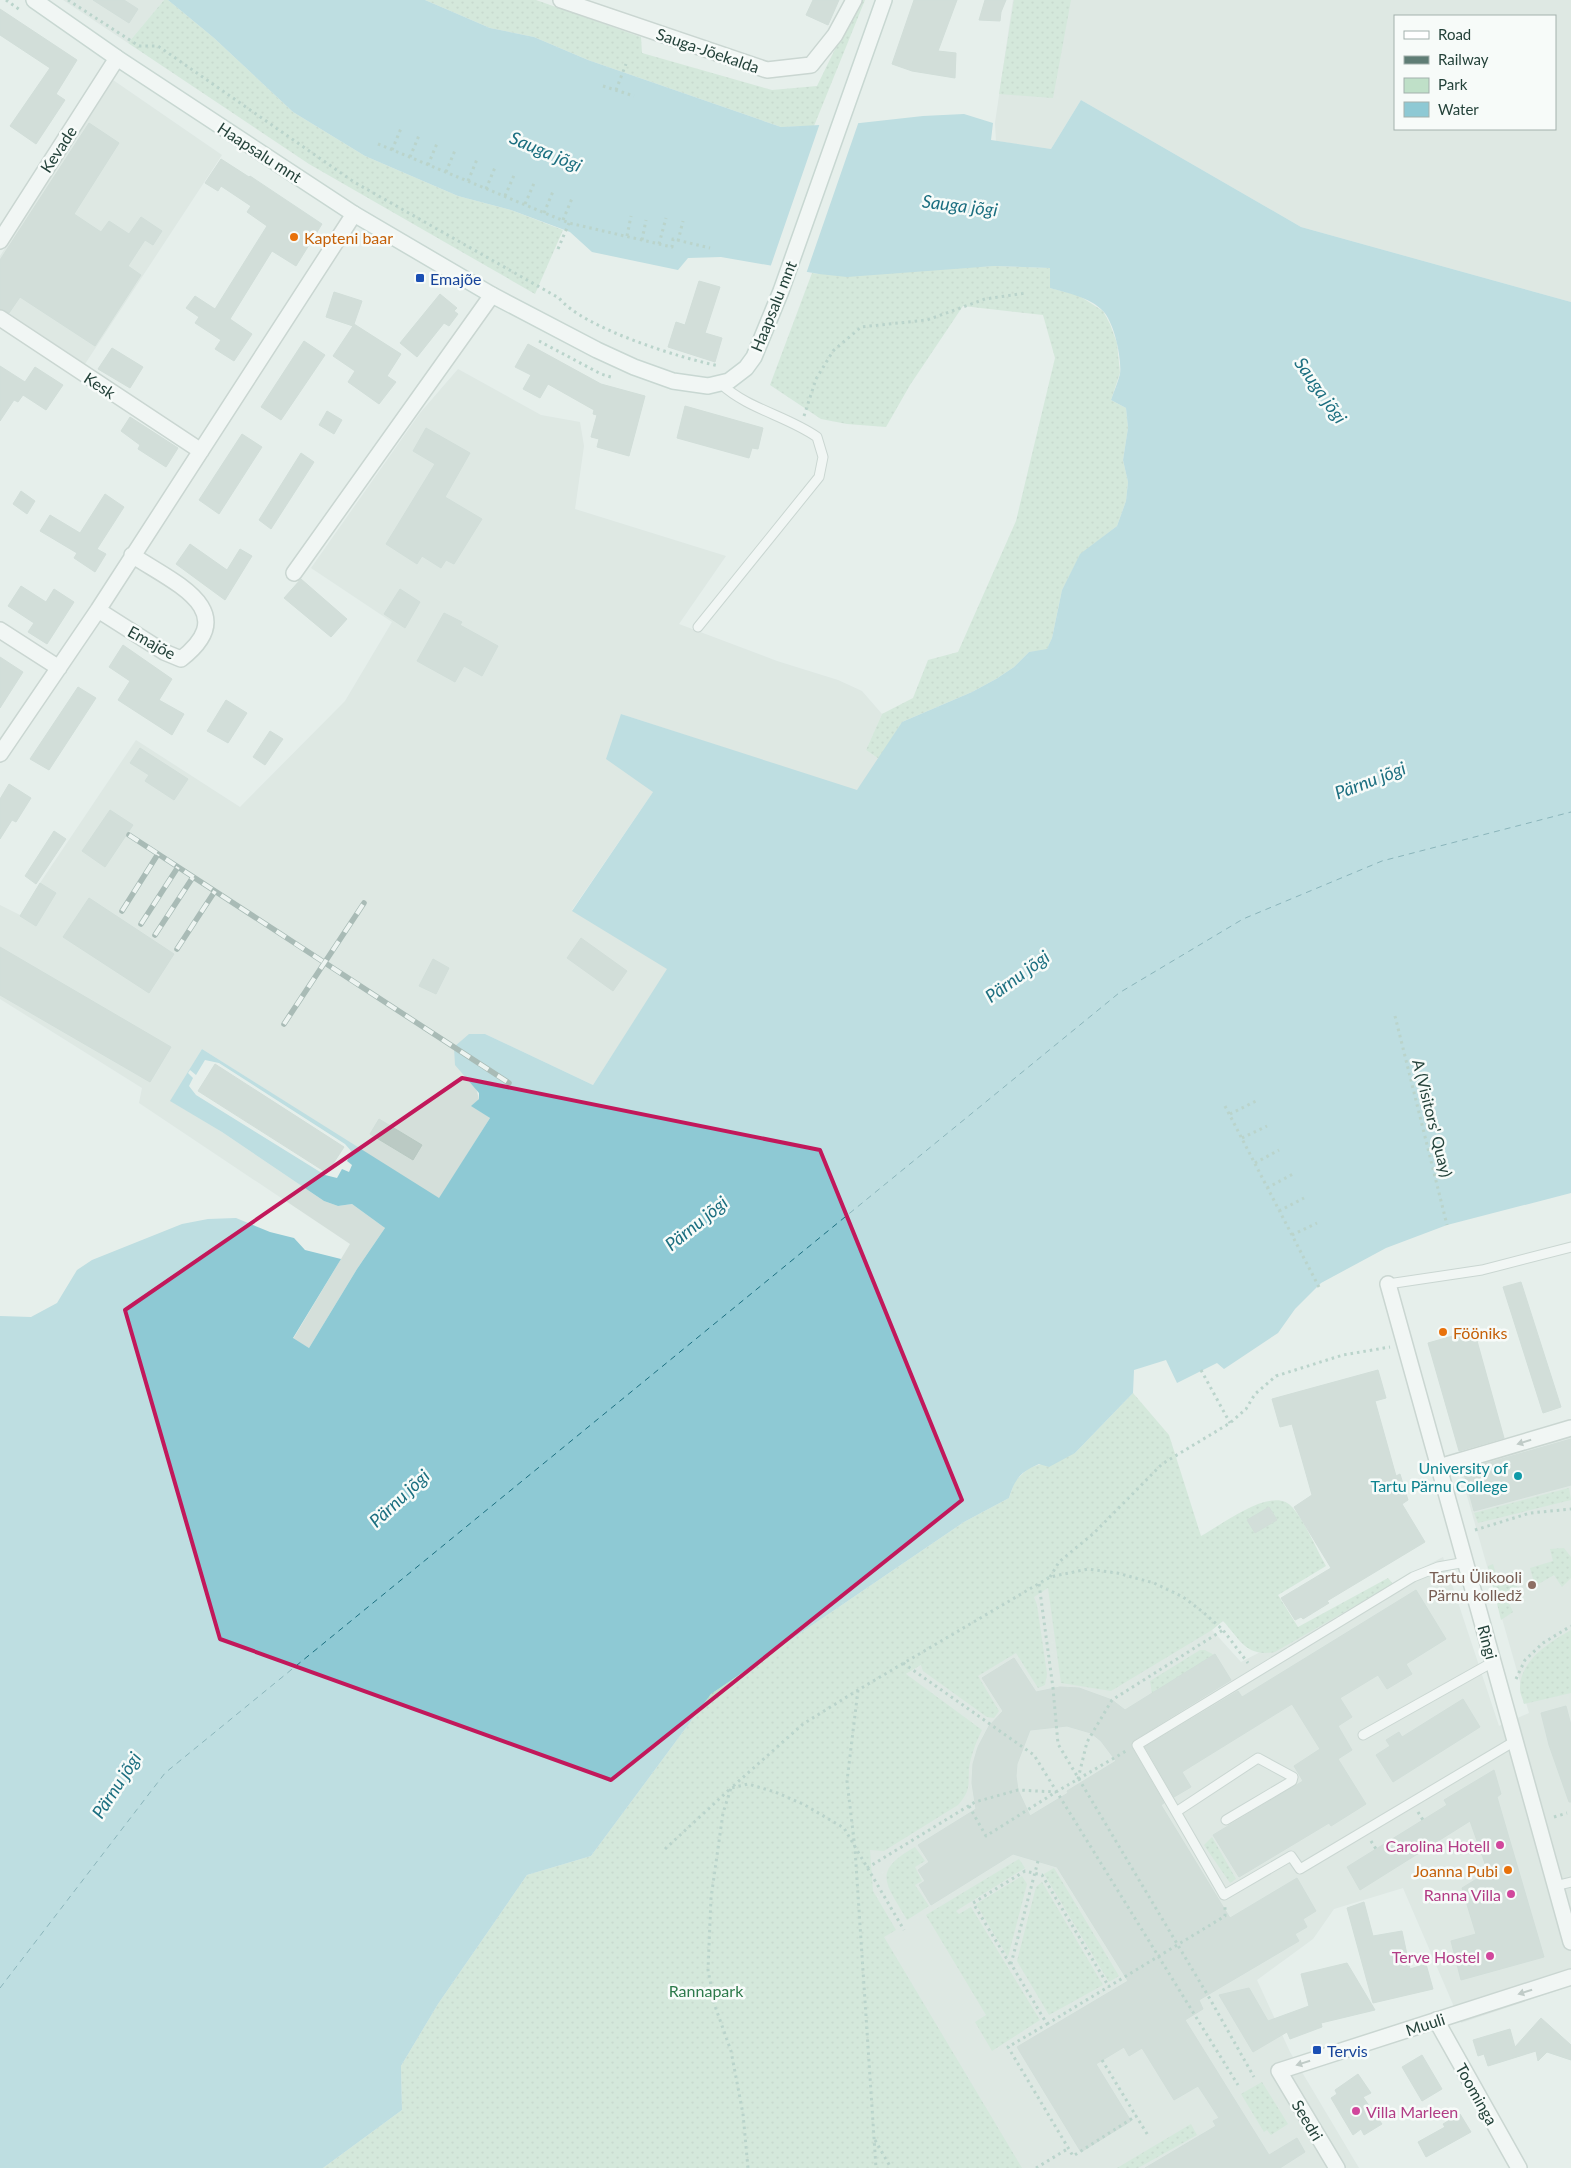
<svg xmlns="http://www.w3.org/2000/svg" width="1571" height="2168" font-family="Lato,sans-serif">
<style>
.built{fill:#d4dfda;fill-rule:evenodd}
.green{fill:url(#green-dots)}
.water{fill:#8ec9d4}
.pier{fill:#e6efeb}
.lines{fill:none;stroke-linecap:round;stroke-linejoin:round}
.ferry{stroke:#1c6f80;stroke-width:1;stroke-dasharray:6 5;stroke-linecap:butt}
.building{fill:#bbcac4;stroke:#b8c9c2;fill-rule:evenodd}
.lane-casing{stroke:#a8b8b2;stroke-width:11}
.street-casing{stroke:#a8b8b2;stroke-width:18}
.secondary-casing{stroke:#a4bbb3;stroke-width:18}
.path{stroke:#86b3a5;stroke-width:3;stroke-dasharray:2.5 4;stroke-linecap:butt}
.lane{stroke:#fff;stroke-width:9}
.street{stroke:#fff;stroke-width:15}
.secondary{stroke:#fff;stroke-width:15}
.rail-casing{stroke:#5f7d75;stroke-width:5.5}
.rail{stroke:#f7fbf9;stroke-width:4;stroke-dasharray:11;stroke-linecap:butt}
.oneway{fill:#92a09c}
.marked{fill:none;stroke:#c2185b;stroke-width:4;stroke-linejoin:round}
.food-dot{fill:#e8710a;stroke:#f7fbf9;stroke-width:2}
.transit-dot{fill:#1a4fb4;stroke:#f7fbf9;stroke-width:2}
.culture-dot{fill:#0f9aa8;stroke:#f7fbf9;stroke-width:2}
.education-dot{fill:#8d6e63;stroke:#f7fbf9;stroke-width:2}
.hotel-dot{fill:#d1479c;stroke:#f7fbf9;stroke-width:2}
.labels{text-anchor:middle;dominant-baseline:central;stroke-width:5;stroke-linejoin:round;paint-order:stroke}
.street-label{font-size:16px;fill:#24423a;stroke:#f7fbf9}
.food-label{font-size:16px;fill:#c56008;stroke:#f7fbf9;text-anchor:start}
.transit-label{font-size:16px;fill:#164399;stroke:#f7fbf9;text-anchor:start}
.culture-label{font-size:16px;fill:#0d838f;stroke:#f7fbf9;text-anchor:end}
.education-label{font-size:16px;fill:#785e54;stroke:#f7fbf9;text-anchor:end}
.hotel-label{font-size:16px;fill:#b23c85;stroke:#f7fbf9;text-anchor:end}
.park-label{font-size:16px;fill:#2d7a4b;stroke:#f7fbf9}
.water-label{font-size:18px;font-style:italic;fill:#1c6f80;stroke:#f7fbf9}
</style>
<defs>
<pattern id="green-dots" width="8" height="8" patternUnits="userSpaceOnUse" patternTransform="scale(1.25)"><rect width="8" height="8" fill="#bfe0c8"/><path d="M2 2h.1M6 6h.1" fill="none" stroke="#a4c1ad" stroke-width="1.8" stroke-linecap="round"/></pattern>
</defs>
<rect width="100%" height="100%" fill="#e6efeb"/>
<path class="built" d="M63,0H164L128,43Z
M1013,0H1571V302L1301,227L1081,100L1051,149L996,141L995,123ZM1395,16H1555V129H1395Z
M113,80L222,155L85,364L0,307V256Z
M458,369L541,415L580,422L584,446L575,509L726,556L679,624L777,661L838,680L862,691L882,714L866,750L879,759L857,791L621,714L653,792L572,910L668,969L593,1085L485,1034H469L476,1088L479,1099L472,1106L490,1118L439,1199L202,1049L171,1101L222,1132L324,1201L338,1206L352,1204L385,1228L357,1269L309,1348L293,1339L350,1244L139,1103L142,1088L0,999V905L20,915L40,883L136,740L240,807L345,701L392,622L311,568L420,413Z
M1571,1436V1986L1461,2023L1403,1888L1334,1909L1313,1939L1257,1980L1290,2052L1359,2168H937L876,1940L861,1738L880,1690L1056,1583L1172,1602L1212,1630L1241,1662L1443,1557L1499,1726L1529,1713L1459,1468Z"/>
<path class="green" d="M164,0H168L214,38L293,112L365,156L458,196L511,210L563,230L535,294L309,164L128,43Z
M425,0H536L641,37L642,53L772,90L817,86L859,0H865L814,126L781,127L588,60L534,37L490,28Z
M1014,0H1071L1053,98L999,94Z
M994,266L1050,268V288L1078,295L1103,311L1110,324L1117,343L1120,373L1111,400L1126,408L1128,428L1123,460L1128,482L1126,501L1117,526L1080,555L1062,590L1052,638L1047,650L1029,652L1014,667L996,679L972,692L902,722L879,759L866,750L882,714L913,698L928,660L958,652L1016,521L1055,358L1043,315L963,306L910,385L886,427L847,424L821,419L770,385L812,273L819,274Z
M1133,1393L1169,1435L1201,1536C1222,1525 1274,1483 1293,1508C1307,1525 1315,1547 1326,1566L1278,1595L1298,1627L1388,1578L1393,1584L1275,1652C1245,1657 1241,1640 1223,1621L1212,1630L1111,1691L1061,1683L1048,1588L1034,1597L1037,1605L1047,1674L1045,1685L1038,1688L1016,1653L978,1676L999,1711L994,1718L987,1717L923,1671L921,1665L906,1674L982,1730C976,1742 971,1755 969,1768C968,1786 971,1790 958,1805L884,1851L870,1850L873,1891L896,1930L884,1937L1022,2168H323L402,2110L401,2066L438,2004L527,1875L591,1856L711,1694L964,1522L1009,1498L1015,1481L1029,1468L1075,1453Z
M1569,1488L1571,1500L1478,1523L1474,1513Z
M1564,1548L1571,1557V1578L1562,1587L1554,1575L1535,1586L1530,1568L1553,1561L1550,1549Z
M1493,1564L1497,1577L1513,1572L1519,1594L1508,1601L1513,1612L1501,1620L1488,1566Z
M1571,1630V1693L1524,1704C1523,1699 1520,1694 1520,1689C1519,1661 1550,1642 1571,1630Z
M1200,1650H1205L1214,1655L1152,1694L1150,1681Z
M1212,1837L1236,1879L1230,1883L1204,1845Z
M915,1847L925,1861L915,1867L922,1881L915,1885L929,1906L907,1920C886,1883 871,1872 915,1847Z
M1019,1859L1025,1868L956,1911L959,1914L971,1907L1040,2020L992,2051L975,2022L986,2015L926,1915Z
M1054,1868L1119,1976L1109,1982L1044,1874Z
M1022,1876L1027,1884L1008,1957L976,1904Z
M1042,1882L1103,1985L1049,2015L1017,1961L1036,1887Z
M1262,2082L1288,2124L1271,2135L1267,2130L1264,2132L1241,2094Z
M1191,2124L1197,2135L1138,2168H1117Z"/>
<path class="water" d="M168,0H425L490,28L534,37L588,60L781,127L860,123L923,116L964,114L993,123L991,140L1051,149L1081,100L1301,227L1571,302V1193L1447,1225L1386,1248L1321,1283L1295,1309L1278,1333L1224,1369L1217,1363L1177,1383L1166,1360L1134,1370L1133,1393L1075,1453L1049,1467L1039,1464C1020,1472 1015,1479 1009,1498L964,1522L711,1694L591,1856L527,1875L438,2004L401,2066L402,2110L323,2168H0V1316L31,1317L57,1303L77,1270L92,1260L182,1224L208,1219L236,1218L270,1232L294,1238L305,1250L341,1259L293,1338L309,1348L357,1269L385,1228L352,1204L338,1206L324,1201L222,1132L170,1101L202,1049L439,1198L490,1118L471,1106L479,1099V1093L455,1065L454,1047L469,1034H485L593,1085L667,969L572,911L653,792L606,759L621,714L857,790L902,722L972,692L996,679L1014,667L1029,652L1047,649L1052,638L1062,590L1080,554L1117,526L1126,501L1128,482L1123,460L1128,428L1126,408L1111,400C1114,391 1118,382 1120,374C1122,358 1114,322 1103,311C1090,297 1067,293 1050,288V268L994,266L847,277L819,274L721,257L688,258L678,270L592,252L570,232L511,210L458,196L365,156L293,112L214,38Z"/>
<path class="pier" d="M859,121L806,274L770,268L820,123Z
M205,1060L219,1063L345,1144L352,1152L347,1161L352,1165L349,1172L342,1169L337,1178L325,1175L196,1095L189,1086L193,1078L188,1073L190,1070L196,1075Z"/>
<g class="lines">
<path class="ferry" d="M0,1988L165,1773L1119,993L1243,919L1382,861L1571,812"/>
</g>
<path class="building" d="M93,0H124L138,9L129,23Z
M813,0H839L828,25L806,15Z
M914,0H957L938,51L956,53L955,78L912,71L892,64Z
M985,0H1006L1001,12L1000,21L979,20Z
M0,9L77,60L56,94L65,100L36,144L10,126L50,68L0,35Z
M89,123L119,143L74,214L101,232L109,221L129,234L141,217L162,231L153,245L145,240L128,266L141,275L95,346L20,297L9,313L0,309V260Z
M221,159L249,177L250,176L322,224L296,266L272,251L230,319L252,334L234,361L215,349L221,340L195,323L199,317L186,308L195,296L215,309L267,226L247,212L251,206L221,186L218,191L205,183Z
M699,281L720,287L705,333L722,338L715,362L668,347L676,322L685,325Z
M334,292L362,301L354,324L401,354L387,376L396,382L379,404L348,382L355,371L333,356L353,326L326,317Z
M440,294L457,308L454,311L458,314L449,326L444,323L417,357L400,343Z
M304,341L325,355L281,420L261,407Z
M528,344L601,384L645,396L629,456L597,447L599,439L591,437L597,415L593,414L594,410L548,384L540,398L523,389L531,375L515,367Z
M112,348L143,367L130,388L98,369Z
M0,366L25,382L35,367L63,385L46,410L23,395L18,402L14,400L0,421Z
M685,406L763,428L758,449L752,448L749,458L677,438Z
M327,411L342,420L334,434L319,425Z
M130,417L178,448L166,467L138,449L140,445L121,431Z
M426,428L470,453L445,497L482,519L454,564L446,560L441,568L422,556L417,564L386,544L435,464L413,451Z
M242,434L262,447L219,514L199,500Z
M301,453L314,462L271,529L259,520Z
M21,491L35,501L27,514L13,504Z
M105,494L124,507L97,549L106,554L95,572L74,558L77,553L40,531L50,515L80,533Z
M190,544L227,570L240,549L252,556L225,600L176,564Z
M301,579L347,619L331,637L284,598Z
M21,586L46,602L54,589L74,602L47,644L28,632L34,623L8,606Z
M400,589L420,602L405,628L384,614Z
M444,613L462,622L460,625L498,646L482,676L464,666L455,682L417,661Z
M123,645L172,679L159,700L184,714L172,735L118,700L130,681L109,667Z
M0,657L23,672L0,708Z
M78,687L96,698L49,770L30,759Z
M226,700L247,713L228,743L207,731Z
M270,731L283,739L265,765L253,757Z
M140,748L188,779L174,800L145,781L149,775L130,763Z
M9,784L31,798L16,822L12,820L0,839V799Z
M110,810L133,825L105,867L82,851Z
M54,831L66,839L36,884L25,876Z
M40,883L56,893L36,926L20,916Z
M89,898L174,954L149,993L63,937Z
M581,938L627,971L613,991L567,958Z
M0,947L171,1047L150,1082L0,995Z
M433,959L449,968L436,994L419,986Z
M215,1064L344,1147L327,1173L198,1091Z
M379,1119L422,1145L413,1160L370,1134Z
M1521,1282L1561,1407L1543,1413L1503,1287Z
M1474,1330L1504,1438L1459,1451L1428,1343Z
M1378,1370L1386,1398L1375,1401L1396,1476L1400,1474L1408,1500L1402,1504L1425,1542L1327,1601L1329,1603L1303,1619L1301,1617L1295,1620L1281,1598L1331,1568L1294,1507L1312,1495L1292,1424L1280,1427L1272,1399Z
M1571,1439V1485L1474,1511L1463,1470Z
M1269,1507L1277,1520L1255,1533L1247,1520Z
M1416,1590L1446,1639L1406,1664L1412,1674L1387,1689L1378,1675L1340,1698L1352,1717L1338,1726L1352,1750L1338,1759L1366,1804L1331,1826L1329,1823L1239,1877L1213,1835L1303,1781L1294,1766L1320,1749L1292,1704L1182,1772L1191,1787L1174,1797L1145,1747L1238,1691L1242,1697Z
M1215,1654L1231,1680L1134,1740L1131,1746L1164,1803L1161,1805L1230,1918L1297,1878L1316,1911L1303,1919L1307,1927L1295,1934L1299,1941L1199,2000L1203,2009L1185,2020L1269,2155L1297,2138L1305,2152L1280,2168H1145L1216,2126L1213,2121L1219,2118L1198,2086L1174,2100L1142,2048L1129,2056L1124,2047L1096,2064L1131,2121L1081,2152L1017,2047L1128,1981L1057,1867L1013,1854L931,1905L919,1885L925,1881L918,1870L929,1862L918,1845L976,1809L972,1783L973,1764L978,1747L989,1726L1003,1711L982,1678L1014,1658L1036,1692L1060,1687L1079,1688L1112,1700L1125,1710ZM1067,1726L1091,1733L1101,1741L1116,1761L1067,1791L1068,1793L1030,1816L1018,1790L1016,1776L1017,1764L1030,1730Z
M1463,1699L1480,1727L1393,1782L1376,1755L1390,1746L1386,1740L1399,1732L1402,1737Z
M1566,1706L1571,1725V1802H1569L1549,1745L1541,1713Z
M1494,1770L1501,1794L1497,1797L1544,1957L1461,1980L1451,1941L1476,1934L1462,1888L1488,1872L1470,1821L1360,1890L1347,1867L1447,1805L1444,1800Z
M1364,1902L1373,1936L1402,1931L1410,1969L1426,1964L1433,1989L1373,2003L1347,1908Z
M1347,1963L1375,2010L1321,2023L1322,2027L1290,2039L1287,2032L1253,2052L1219,1995L1249,1988L1268,2021L1309,2006L1301,1974Z
M1541,2018L1571,2045V2060L1547,2052L1538,2061L1536,2051L1488,2066L1484,2054L1478,2056L1473,2040L1510,2029L1515,2047Z
M1422,2055L1442,2089L1422,2101L1402,2067Z
M1358,2074L1371,2093L1363,2097L1382,2124L1364,2135L1361,2129L1353,2135L1331,2098L1337,2094L1335,2090Z
M1460,2114L1471,2132L1426,2157L1418,2142L1445,2127L1443,2124Z"/>
<g class="lines">
<g class="lane-casing">
<path id="lane" d="M698,627L819,477L823,457L817,437C787,416 748,409 721,384
M1388,1284L1482,1270L1571,1247
M1363,1735L1493,1662
M1176,1812L1224,1895L1291,1856L1300,1869L1515,1741
M1226,1820L1292,1781L1293,1777L1258,1758L1176,1812L1137,1745L1413,1577L1438,1567L1466,1562
M1555,1886L1571,1882"/>
</g>
<g class="street-casing">
<path id="street" d="M561,0L767,70L811,65L835,35L854,0
M0,241L117,58
M0,318L201,451
M294,573L492,295
M98,610L164,652L181,659C244,610 172,582 132,555
M0,630L59,668
M0,754L98,610L354,214
M1388,1284L1571,1942
M1439,1467L1571,1428
M1436,2020L1519,2168
M1337,2168L1279,2071L1571,1977"/>
</g>
<g class="secondary-casing">
<path id="secondary" d="M34,0L117,58L354,214L492,295L597,350L634,367L673,381L708,386L729,381L746,368L754,357L781,291L884,0"/>
</g>
<path class="path" d="M6,0L20,10
M68,0L139,46H158L354,182L559,298C583,328 680,358 719,366
M603,86L634,96
M616,90L626,64
M378,144L569,223L672,247L673,239L710,248
M392,150L402,126
M410,157L420,133
M428,165L438,141
M446,172L456,148
M468,181L478,157
M486,189L496,165
M505,196L515,173
M525,204L535,181
M544,213L554,189
M563,220L573,196
M627,236L631,216
M642,240L646,220
M678,241L683,221
M659,244L666,218
M558,249L569,223
M539,341L601,374L614,378
M804,416L816,379L833,351L861,327L927,320L985,299L1026,293
M1395,1016L1447,1225
M1225,1106L1320,1289
M1230,1114L1256,1101
M1242,1138L1267,1126
M1255,1163L1279,1150
M1267,1188L1293,1174
M1279,1211L1304,1198
M1292,1235L1317,1223
M1201,1370L1230,1423
M1475,1530L1530,1513L1571,1509
M1050,1577L1059,1562L1094,1533L1162,1464L1230,1423L1246,1409L1255,1394L1276,1376L1343,1355L1390,1347
M1039,1584L1053,1688L1058,1744L1210,1999L1254,2077
M903,1663L1034,1755L1238,2085
M1516,1679L1525,1660L1543,1643L1571,1626
M858,1690L847,1781L855,1849L876,2168
M1078,1779L1087,1742L1112,1700L1223,1630
M969,1806L986,1836L1056,1792L1126,1751
M1418,1812L1423,1820
M1554,1817L1567,1813
M1371,1841L1376,1849
M665,1849L731,1788L748,1784L775,1792L803,1804L844,1828L904,1930
M1038,1861L1011,1964L1047,2024L1008,2047L1073,2156L1136,2116L1149,2137
M867,1868L975,1802L1018,1790L1056,1792
M1010,1964L973,1903L1025,1871L1042,1875L1109,1987
M1047,2024L1225,1916V1907
M1102,2060L1136,2116
M875,2140L891,2168
M748,2168L743,2114L731,2051L715,2006L708,1970L711,1898L723,1813L731,1788L803,1724L858,1690L1050,1577L1088,1569L1117,1573L1154,1583L1183,1597L1203,1612L1223,1630L1248,1663
M1036,2168L1069,2148"/>
<use href="#lane" class="lane"/>
<use href="#street" class="street"/>
<use href="#secondary" class="secondary"/>
<g class="rail-casing">
<path id="rail" d="M129,835L509,1083
M122,911L158,854
M141,924L178,867
M155,935L193,877
M177,949L215,891
M284,1024L364,903"/>
</g>
<use href="#rail" class="rail"/>
</g>
<defs><path id="oneway-solid" d="M-6-.8H1V-3.2L6.5 0L1 3.2V.8H-6Z" transform="scale(1.25)"/></defs>
<g class="oneway">
<use href="#oneway-solid" transform="translate(1524 1442) rotate(163)"/>
<use href="#oneway-solid" transform="translate(1525 1992) rotate(162)"/>
<use href="#oneway-solid" transform="translate(1303 2063) rotate(162)"/>
</g>
<path d="M0 0H1571V2168H0ZM462,1078L820,1150L962,1500L611,1780L220,1639L125,1310Z" fill="#e6efeb" fill-opacity=".55" fill-rule="evenodd"/>
<path class="marked" d="M462,1078L820,1150L962,1500L611,1780L220,1639L125,1310Z"/>
<g class="food-dot">
<circle cx="294" cy="237" r="5"/>
<circle cx="1443" cy="1332" r="5"/>
<circle cx="1508" cy="1870" r="5"/>
</g>
<g class="transit-dot">
<rect x="415" y="273" width="10" height="10" rx="2.5"/>
<rect x="1312" y="2045" width="10" height="10" rx="2.5"/>
</g>
<circle class="culture-dot" cx="1518" cy="1476" r="5"/>
<circle class="education-dot" cx="1532" cy="1585" r="5"/>
<g class="hotel-dot">
<circle cx="1500" cy="1845" r="5"/>
<circle cx="1511" cy="1894" r="5"/>
<circle cx="1490" cy="1956" r="5"/>
<circle cx="1356" cy="2111" r="5"/>
</g>
<g class="labels">
<g class="street-label">
<text transform="translate(708 50) rotate(19)">Sauga-Jõekalda</text>
<text transform="translate(58 149) rotate(-57)">Kevade</text>
<text transform="translate(260 152) rotate(33)">Haapsalu mnt</text>
<text transform="translate(773 306) rotate(-68)">Haapsalu mnt</text>
<text transform="translate(100 385) rotate(33)">Kesk</text>
<text transform="translate(152 642) rotate(29)">Emajõe</text>
<text transform="translate(1433 1118) rotate(76)">A (Visitors' Quay)</text>
<text transform="translate(1488 1642) rotate(75)">Ringi</text>
<text transform="translate(1425 2024) rotate(-18)">Muuli</text>
<text transform="translate(1477 2094) rotate(61)">Toominga</text>
<text transform="translate(1308 2120) rotate(59)">Seedri</text>
</g>
<g class="food-label">
<text x="304" y="237">Kapteni baar</text>
<text x="1453" y="1332">Fööniks</text>
<text x="1498" y="1870" text-anchor="end">Joanna Pubi</text>
</g>
<g class="transit-label">
<text x="430" y="278">Emajõe</text>
<text x="1327" y="2050">Tervis</text>
</g>
<g class="culture-label">
<text x="1508" y="1467">University of<tspan x="1508" dy="18">Tartu Pärnu College</tspan></text>
</g>
<g class="education-label">
<text x="1522" y="1576">Tartu Ülikooli<tspan x="1522" dy="18">Pärnu kolledž</tspan></text>
</g>
<g class="hotel-label">
<text x="1490" y="1845">Carolina Hotell</text>
<text x="1501" y="1894">Ranna Villa</text>
<text x="1480" y="1956">Terve Hostel</text>
<text x="1366" y="2111" text-anchor="start">Villa Marleen</text>
</g>
<g class="park-label">
<text x="706" y="1990">Rannapark</text>
</g>
<g class="water-label">
<text transform="translate(546 151) rotate(23)">Sauga jõgi</text>
<text transform="translate(960 205) rotate(7)">Sauga jõgi</text>
<text transform="translate(1321 390) rotate(55)">Sauga jõgi</text>
<text transform="translate(1370 780) rotate(-21)">Pärnu jõgi</text>
<text transform="translate(1017 976) rotate(-36)">Pärnu jõgi</text>
<text transform="translate(696 1223) rotate(-39)">Pärnu jõgi</text>
<text transform="translate(399 1498) rotate(-43)">Pärnu jõgi</text>
<text transform="translate(116 1785) rotate(-57)">Pärnu jõgi</text>
</g>
</g>
<rect x="1394" y="15" width="162" height="115" fill="#f7fbf9" stroke="#a3b1ad"/>
<rect x="1404" y="31" width="25" height="8" fill="#ffffff" stroke="#a3b1ad"/>
<text x="1438" y="40" font-size="15" fill="#24423a">Road</text>
<rect x="1404" y="56" width="25" height="8" fill="#5f7d75" stroke="#a3b1ad"/>
<text x="1438" y="65" font-size="15" fill="#24423a">Railway</text>
<rect x="1404" y="78" width="25" height="15" fill="#bfe0c8" stroke="#a3b1ad"/>
<text x="1438" y="90" font-size="15" fill="#24423a">Park</text>
<rect x="1404" y="102" width="25" height="15" fill="#8ec9d4" stroke="#a3b1ad"/>
<text x="1438" y="115" font-size="15" fill="#24423a">Water</text>
</svg>
